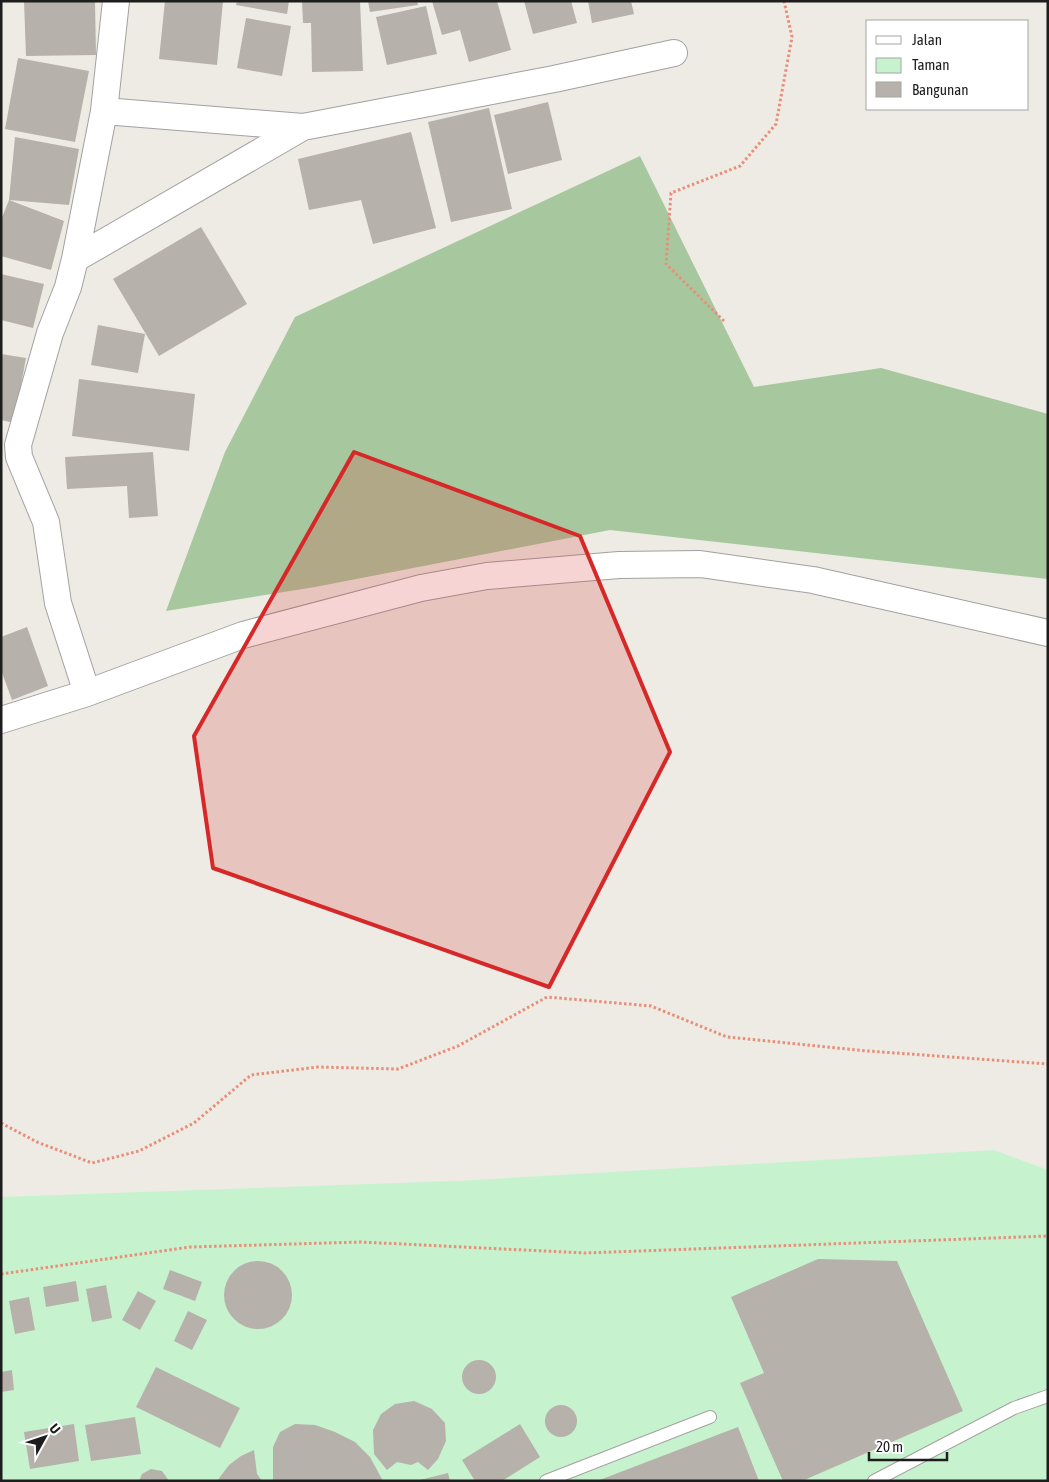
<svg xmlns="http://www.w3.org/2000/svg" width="1049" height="1482" font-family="'Asap Condensed',sans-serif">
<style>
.forest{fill:#a7c89e}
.park{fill:#c6f3cd}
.building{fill:#b6b1aa}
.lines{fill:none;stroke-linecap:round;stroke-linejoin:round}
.service-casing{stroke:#a1a1a1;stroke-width:14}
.minor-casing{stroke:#a1a1a1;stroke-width:28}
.path{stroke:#e98e79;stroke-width:3;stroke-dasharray:2.5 2.5;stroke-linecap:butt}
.service{stroke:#fff;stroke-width:12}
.minor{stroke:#fff;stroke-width:26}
.marked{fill:#d62828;fill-opacity:0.2;stroke:#d62828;stroke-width:4;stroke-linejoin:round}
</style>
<rect width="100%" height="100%" fill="#edebe4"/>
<path class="forest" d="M640,156L754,387L881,368L1048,414V579L610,530L315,587L166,611L225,452L295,317Z"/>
<path class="park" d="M994,1150L1048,1170V1481H1V1197L457,1181Z"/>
<path class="building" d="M24,1H95L96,55L26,56Z
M165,1H223L217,65L159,59Z
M237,1H289L287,14L236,5Z
M302,1H360L363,71L312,72L311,23H303Z
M368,1H417L418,5L370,12Z
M432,1H497L511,50L469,62L460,30L442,35Z
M524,1H571L577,23L533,34Z
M588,1H631L634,14L592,23Z
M426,6L437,54L387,65L376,17Z
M246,18L291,26L282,76L237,68Z
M18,58L89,71L75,142L5,129Z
M548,102L562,160L508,174L494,115Z
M489,108L512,209L451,222L428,122Z
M411,132L436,228L373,244L361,200L309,210L298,159Z
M15,137L79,149L69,205L9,200Z
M9,200L64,221L51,270L1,256V220Z
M201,227L247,304L159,356L113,279Z
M1,274L44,284L33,328L1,320Z
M98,325L145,334L138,373L91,365Z
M1,354L26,358L14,423L1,420Z
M79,379L195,394L189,451L72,436Z
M153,452L158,516L129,518L127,486L67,489L65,457Z
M27,627L48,686L12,700L1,670V637Z
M818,1259L897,1261L963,1411L802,1481H783L740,1383L764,1373L731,1297Z
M224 1295a34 34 0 1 1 68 0a34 34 0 1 1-68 0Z
M170,1270L202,1282L195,1301L163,1289Z
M76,1281L79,1301L46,1307L43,1287Z
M106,1285L112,1318L92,1322L86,1289Z
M138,1291L156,1301L140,1330L122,1320Z
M29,1297L35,1330L15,1334L9,1301Z
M188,1311L207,1320L192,1350L174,1341Z
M462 1377a17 17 0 1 1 34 0a17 17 0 1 1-34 0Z
M156,1367L240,1408L220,1448L136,1407Z
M12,1370L14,1390L1,1392V1372Z
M414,1401L432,1409L445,1423L446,1441L438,1459L428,1470L418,1462L411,1465L397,1462L387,1470L374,1454L373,1430L381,1414L395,1404Z
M545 1421a16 16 0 1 1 32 0a16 16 0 1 1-32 0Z
M135,1417L141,1454L91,1461L85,1425Z
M74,1424L79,1461L30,1469L24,1432Z
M295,1424L315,1425L335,1432L355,1442L370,1457L383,1481H273V1447L280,1432Z
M520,1424L540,1457L502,1481H475L462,1460Z
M738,1427L759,1481H597Z
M254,1450L257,1474L262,1481H217L229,1465L241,1456Z
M151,1469L162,1471L169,1481H139L142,1474Z
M448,1473L450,1481H420V1480Z"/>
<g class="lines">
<g class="service-casing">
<path id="service" d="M546,1481L710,1417
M874,1481L1014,1408L1048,1396"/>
</g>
<g class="minor-casing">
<path id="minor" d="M104,111L303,127
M75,259L104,111L116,1
M87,693L58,603L46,522L19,457L18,445L50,333L68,287L75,259L303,127L554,79L674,53
M1,720L87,693L243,635L421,588L487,576L619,565L700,564L813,580L1048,633"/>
</g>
<path class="path" d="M724,321L666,264L671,193L740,166L776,124L792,37L784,1
M1,1123L37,1142L92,1163L139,1151L194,1123L251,1075L318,1067L398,1069L458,1046L547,997L651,1006L727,1037L868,1051L1048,1064
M1,1274L190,1247L361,1242L585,1253L1048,1236"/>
<use href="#service" class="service"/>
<use href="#minor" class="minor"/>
</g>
<path class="marked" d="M354,452L580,536L670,752L549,987L213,868L194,736Z"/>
<rect width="1049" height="1482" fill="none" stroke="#1d1d1d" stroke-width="5"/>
<rect x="866" y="20" width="162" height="90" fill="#ffffff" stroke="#a5a5a5"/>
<rect x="876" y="36" width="25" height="8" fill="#ffffff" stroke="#a5a5a5"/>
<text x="912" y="45" font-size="15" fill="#1d1d1d">Jalan</text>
<rect x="876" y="58" width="25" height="15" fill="#c6f3cd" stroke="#a5a5a5"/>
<text x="912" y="70" font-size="15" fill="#1d1d1d">Taman</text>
<rect x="876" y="82" width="25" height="15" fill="#b6b1aa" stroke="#a5a5a5"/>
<text x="912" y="95" font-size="15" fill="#1d1d1d">Bangunan</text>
<g transform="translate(45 1437) rotate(50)" stroke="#ffffff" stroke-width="4" paint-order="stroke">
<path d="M0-4L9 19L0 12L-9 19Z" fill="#1d1d1d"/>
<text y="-8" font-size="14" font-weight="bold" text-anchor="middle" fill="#1d1d1d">U</text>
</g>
<path d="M869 1452v8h78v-8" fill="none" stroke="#1d1d1d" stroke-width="2.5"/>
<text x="876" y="1452" font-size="15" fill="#1d1d1d" stroke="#ffffff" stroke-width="4" paint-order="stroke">20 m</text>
</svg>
